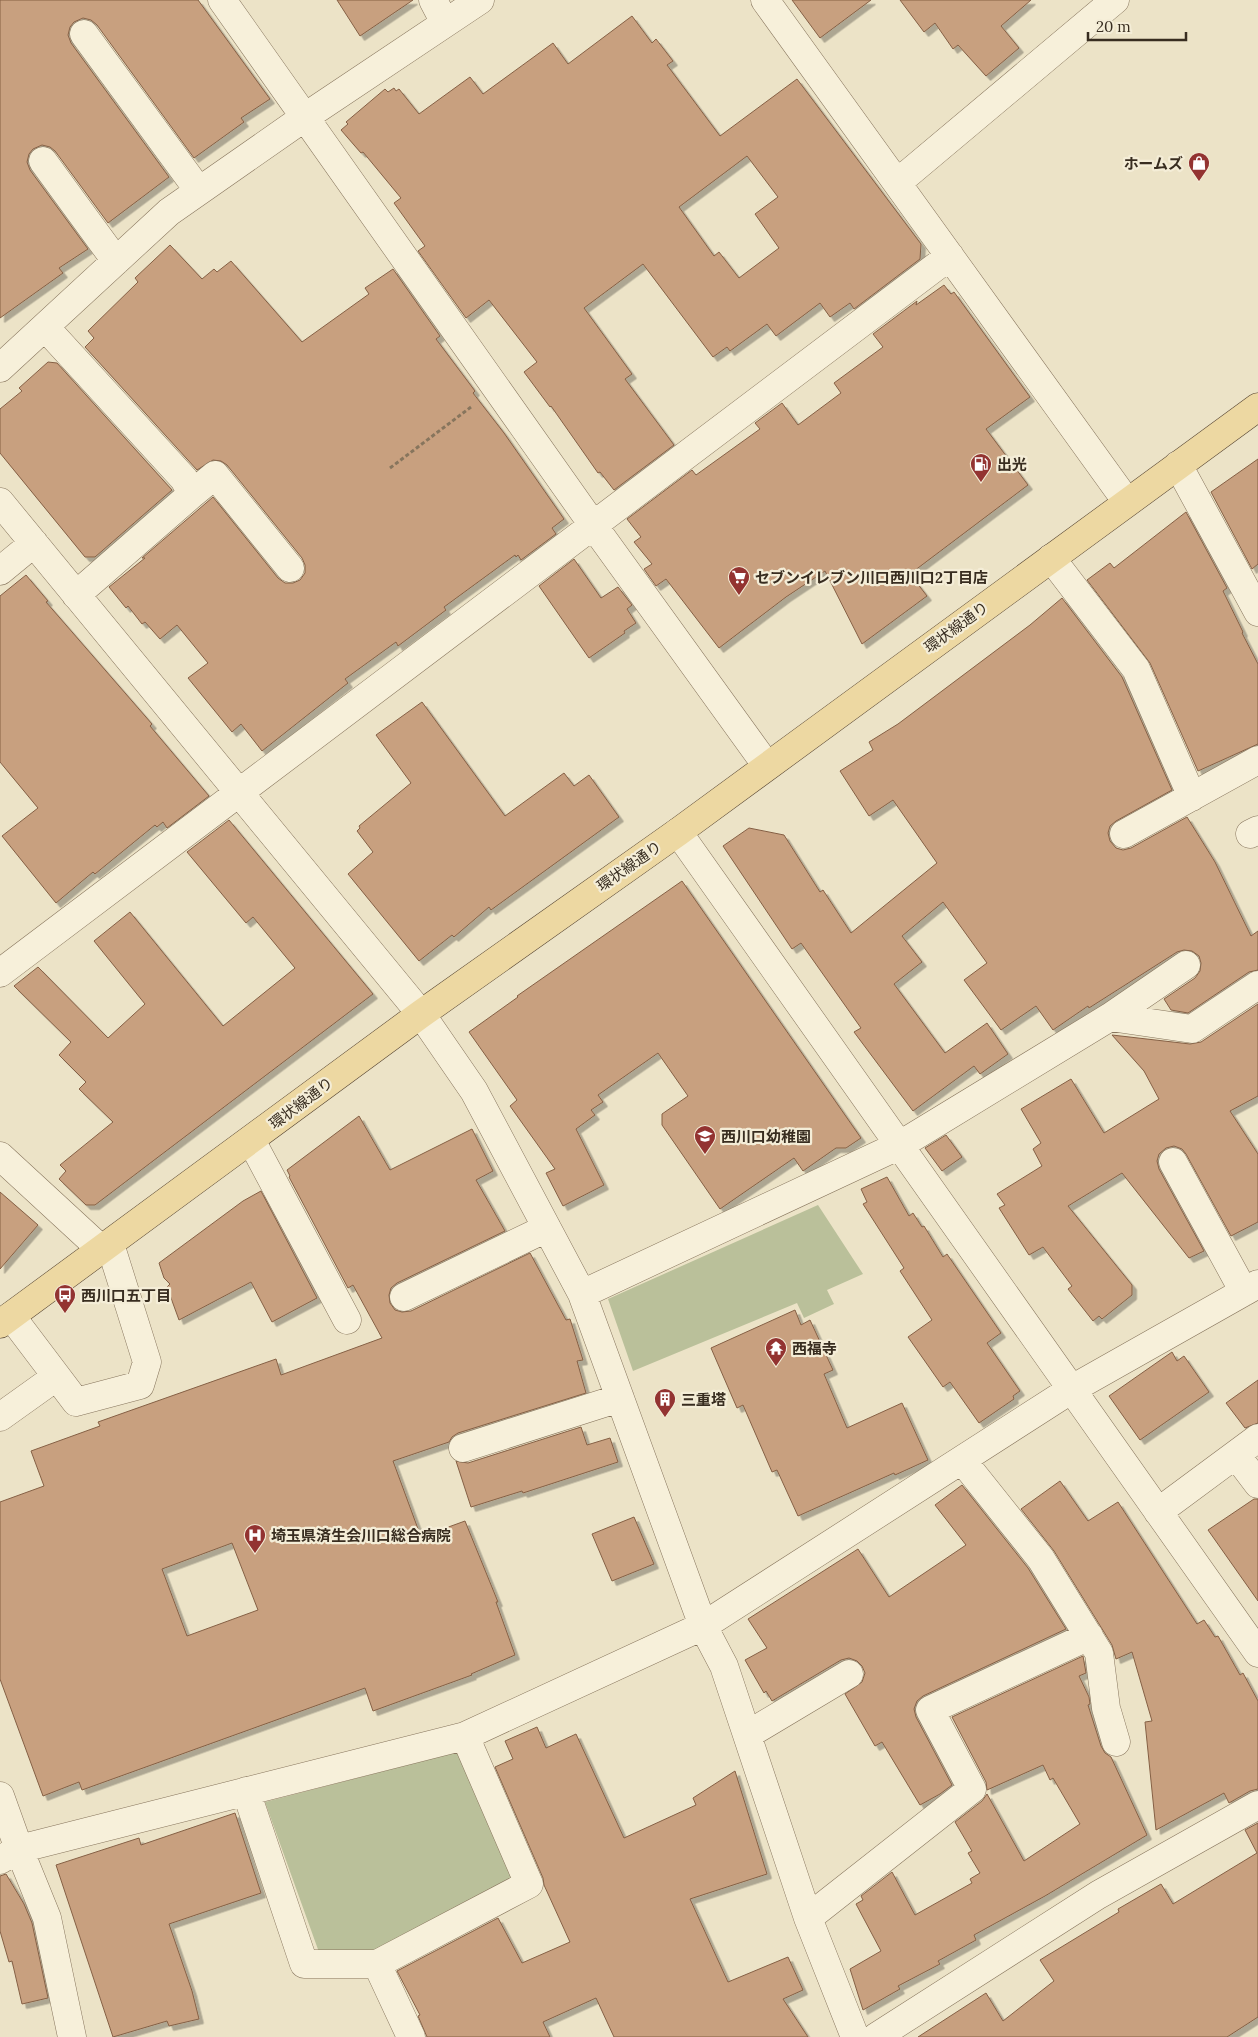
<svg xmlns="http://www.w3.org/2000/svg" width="1258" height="2037" font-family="Lora,'Noto Sans JP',serif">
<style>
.cemetery{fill:#bac09a}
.building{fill:#c8a07f;stroke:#856045;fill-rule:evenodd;filter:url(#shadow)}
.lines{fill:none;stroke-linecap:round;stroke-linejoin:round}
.minor-casing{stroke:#87755d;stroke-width:29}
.major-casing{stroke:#554331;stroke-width:29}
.path{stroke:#87755d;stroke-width:3;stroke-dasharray:4 2.5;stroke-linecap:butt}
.minor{stroke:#f7f0da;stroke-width:28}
.major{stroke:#edd8a2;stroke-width:28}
.labels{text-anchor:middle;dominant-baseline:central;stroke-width:4.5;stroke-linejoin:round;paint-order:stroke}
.poi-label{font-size:15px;font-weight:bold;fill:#382d20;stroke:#f4edd7;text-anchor:start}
.street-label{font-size:15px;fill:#382d20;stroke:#f4edd7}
</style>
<defs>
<filter id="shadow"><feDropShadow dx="4.5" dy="4.5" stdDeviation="0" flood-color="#0004"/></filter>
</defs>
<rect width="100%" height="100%" fill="#ece3c7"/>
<path class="cemetery" d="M818,1205L863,1274L827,1290L834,1304L804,1318L797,1303L633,1371L608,1299Z
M457,1752L522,1883L379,1955H320L265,1802Z"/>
<path class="building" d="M0,0H198L270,99L241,118L244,122L194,158L97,25L91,20L83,18L74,22L70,27L68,35L71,43L169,177L108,223L55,151L50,147L42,145L33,149L29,154L27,162L30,170L88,249L59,268L63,273L0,318Z
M337,0H413L360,36Z
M792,0H871L820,38Z
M900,0H1031L1001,26L1019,48L986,76L958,45L953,49L935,23L924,32Z
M632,16L652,43L656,39L673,61L667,65L720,136L797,79L921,244L920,259L854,309L850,303L830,317L820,303L776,336L767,324L730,351L727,347L713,357L643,264L584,308L632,374L625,379L674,445L614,490L600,472L598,473L551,406L550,407L524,372L537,362L489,300L466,318L418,251L425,246L394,203L401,198L363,152L361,153L341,130L348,124L346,122L385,89L388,92L394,88L396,91L399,89L419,114L470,77L483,94L553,43L568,64ZM747,156L778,197L755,214L779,248L739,278L719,252L714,256L679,207Z
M170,245L202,279L214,269L217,272L231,261L302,342L369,294L365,288L393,269L440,336L436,339L475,391L473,393L504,433L564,519L552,528L556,534L521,560L518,555L516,557L515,555L444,607L446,610L398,646L396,642L345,679L348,683L262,751L241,724L232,732L188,678L208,663L177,625L160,639L145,622L142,624L128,606L126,608L109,587L145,558H142L213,497L278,578L285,583H293L300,580L305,573V565L302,558L227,465L221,461L213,460L197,470L85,347L94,338L88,331L138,282L135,278Z
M944,285L951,294L954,292L1030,397L986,429L1028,485L910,574L927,596L862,644L825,571L786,597L719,648L666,579L656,586L644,569L652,564L634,542L641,537L627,519L692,470L696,475L760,429L755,423L782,403L798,425L841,393L834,383L883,347L873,334L917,301L916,305Z
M48,362L57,363L172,490L95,557H85L0,453V409L22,391L19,388Z
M1258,459V564L1252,569L1211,492Z
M1186,512L1227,588L1223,591L1243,632L1242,633L1258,664V744L1198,771L1150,663L1087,580L1110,563L1114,568Z
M574,559L601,598L618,587L632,605L627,609L636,623L624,631L625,633L589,658L539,586Z
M26,575L48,601L46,602L152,724L150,726L209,796L167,828L163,822L157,827L155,825L95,874L93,872L56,903L2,836L38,808L0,762V596Z
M1062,598L1122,677L1172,790L1116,821L1110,826L1108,833L1110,841L1116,848L1123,850L1131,848L1187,817L1215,862L1251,936L1258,931V970L1249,972L1188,1013L1171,1010L1164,999L1195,978L1200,971L1201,963L1199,956L1192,951L1184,950L1177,952L1089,1008L1088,1006L1053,1030L1036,1006L1001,1030L964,980L987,963L943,902L902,936L922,962L894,984L945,1053L987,1023L1008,1054L980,1074L974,1066L913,1111L854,1032L861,1028L801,943L792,949L723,846L749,828L784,835L820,892L823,890L851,933L937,863L893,800L869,816L840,771L873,750L869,742L898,724L1030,625Z
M422,702L505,816L564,773L574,786L589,775L619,817L491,910L489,907L454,937L452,935L419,961L348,874L373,852L357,831L360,828L359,826L411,783L376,735Z
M229,820L373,994L95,1205H86L59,1179L66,1171L60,1165L113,1122L79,1089L86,1082L59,1055L71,1042L14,986L38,967L108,1038L145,1004L94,941L130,912L223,1026L295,968L253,917L246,923L187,852Z
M682,881L861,1138L846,1148H836L803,1171L794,1158L720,1209L662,1125V1114L688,1096L658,1053L598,1095L603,1102L591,1110L595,1115L576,1129L604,1185L563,1206L546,1173L555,1169L510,1106L517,1100L469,1032L518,997L517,996Z
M1258,1004V1096L1230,1111L1258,1154V1222L1231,1236L1186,1154L1182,1149L1174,1146L1166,1148L1159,1154L1157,1161L1159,1169L1204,1251L1189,1258L1122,1173L1068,1206L1132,1285V1295L1102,1319L1099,1316L1093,1321L1068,1289L1072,1286L1043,1247L1029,1255L999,1208L1005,1205L997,1194L1042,1166L1033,1149L1041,1143L1021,1109L1071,1079L1104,1133L1159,1099L1144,1071L1112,1035L1190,1044L1201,1042Z
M359,1116L390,1170L472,1129L493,1171L476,1180L505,1231L397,1283L391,1288L389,1295L390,1303L395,1310L402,1312L411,1311L530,1253L566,1320L570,1319L583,1360L577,1361L586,1393L458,1433L452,1437L449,1442L393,1461L421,1537L465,1521L498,1602H496L515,1655L471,1674L472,1675L373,1711L365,1688L82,1790L79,1782L43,1796L0,1679V1502L44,1486L31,1451L100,1426L98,1422L276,1359L281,1375L382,1338L353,1285L348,1288L289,1177L290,1176L287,1170ZM232,1543L258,1610L187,1636L162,1569Z
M946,1135L962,1157L942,1171L925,1148Z
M887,1177L909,1216L913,1213L922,1227L924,1226L943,1257L947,1254L1001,1333L987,1343L1020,1391L1013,1396L1014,1399L979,1423L950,1382L943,1387L908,1337L932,1320L900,1271L904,1268L863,1204L867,1202L861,1189Z
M261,1191L317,1298L272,1322L251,1282L179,1320L167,1287L170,1284L164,1278L159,1263L243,1201Z
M0,1192L38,1225L0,1269Z
M795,1310L801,1325L810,1320L833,1370L824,1374L847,1428L902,1403L928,1460L895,1475L894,1473L798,1516L777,1470L772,1472L743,1405L737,1408L711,1348Z
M1172,1352L1177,1361L1184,1356L1209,1392L1140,1440L1109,1396Z
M1258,1380V1423L1245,1428L1226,1403Z
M581,1427L587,1445L610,1438L618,1462L523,1493L522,1491L471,1507L456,1461L468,1463Z
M1060,1481L1088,1521L1118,1502L1197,1624L1204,1620L1215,1637L1218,1636L1240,1675L1243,1673L1258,1701V1789L1250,1791L1229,1803L1224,1793L1156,1830L1145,1722L1152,1721L1132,1652L1116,1659L1112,1645L1054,1551L1021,1509Z
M962,1485L1028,1568L1066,1629L923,1696L917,1701L914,1709L916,1717L952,1785L940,1794L920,1805L882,1742L875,1746L845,1694L862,1682L865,1673L862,1666L857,1661L849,1658L841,1660L772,1701L766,1691L764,1693L745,1660L767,1648L748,1619L858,1549L889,1597L966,1545L935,1505Z
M1254,1499H1258V1601L1208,1530Z
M634,1517L654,1564L612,1581L592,1534Z
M1083,1656L1086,1673L1079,1676L1089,1697L1090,1704L1088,1705L1101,1746L1105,1753L1111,1757L1147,1835L1045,1896L974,1935L976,1940L938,1961L940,1964L898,1986L900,1989L863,2010L850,1969L881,1951L856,1904L863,1900L861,1896L892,1872L915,1915L972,1883L970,1879L980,1873L968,1853L972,1851L955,1822L982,1801L987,1794L1024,1861L1080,1824L1053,1778L1050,1780L1043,1765L987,1790L986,1782L952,1717Z
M537,1727L546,1748L576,1734L624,1838L696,1805L693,1798L735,1771L767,1874L690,1899L728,1982L788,1957L803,1990L783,1999L808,2037H614L596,1998L543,2022L550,2037H427L418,2016L420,2015L397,1971L498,1918L522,1963L570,1942L544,1885L543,1878L495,1767L513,1759L505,1741Z
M235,1813L261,1893L169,1924L192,1991L199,2019L169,2026L167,2021L113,2037L56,1865L139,1838L141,1845Z
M1258,1823V2017L1227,2037H918L986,1993L1003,2021L1054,1981L1040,1960L1119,1912L1118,1909L1161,1884L1173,1904L1257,1853L1245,1830Z
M6,1874L24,1904L32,1923L48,1998L22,2004L12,1961L9,1962L0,1931V1876Z"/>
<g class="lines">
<g class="minor-casing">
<path id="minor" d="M222,0L593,525L767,766
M433,0L445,23
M765,0L1127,502
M84,34L199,191
M43,161L116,261
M897,183L1115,0
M45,327L184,479L192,494L76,595
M0,368L169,212L305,117L480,0
M1178,465L1258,612
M192,494L215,475L290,568
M0,502L421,1014L474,1091L582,1294L703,1626L724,1666L808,1918L855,2037
M1051,558L1136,669L1192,797
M0,571L34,543
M678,832L1258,1653
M1124,834L1258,760
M1250,834L1258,830
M0,973L950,256
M1110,1017L1186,965
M251,1140L347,1320
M0,1156L102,1250
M1173,1162L1244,1292
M582,1294L900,1145L1110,1017L1192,1029L1258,985
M404,1297L547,1228
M11,1316L76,1402L140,1385L147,1362L110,1244
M0,1417L56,1377
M463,1448L620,1398
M1236,1455L1258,1484
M962,1460L1041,1559L1099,1653L1106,1708L1116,1742
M1158,1512L1258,1438
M747,1735L849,1674
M246,1791L304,1964H377L411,2037
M0,1796L19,1849L47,1918L72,2037
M0,1860L19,1849L465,1736L703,1626L1072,1389L1258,1284
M808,1918L972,1789L930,1710L1089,1636
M377,1964L529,1884L465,1736
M876,2037L1098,1895L1258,1805"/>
</g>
<g class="major-casing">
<path id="major" d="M0,1324L421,1014L678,832L1258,407"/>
</g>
<path class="path" d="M390,468L471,407"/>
<use href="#minor" class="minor"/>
<use href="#major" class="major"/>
</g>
<defs>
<g id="shop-pin" transform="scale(1.125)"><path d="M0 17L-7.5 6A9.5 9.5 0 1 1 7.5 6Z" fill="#933331" stroke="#f4edd7"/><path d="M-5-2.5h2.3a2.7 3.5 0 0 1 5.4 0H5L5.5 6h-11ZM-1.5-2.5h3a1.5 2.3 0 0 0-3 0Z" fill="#fff"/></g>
<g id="fuel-pin" transform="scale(1.125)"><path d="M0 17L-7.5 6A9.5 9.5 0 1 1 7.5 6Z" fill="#933331" stroke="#f4edd7"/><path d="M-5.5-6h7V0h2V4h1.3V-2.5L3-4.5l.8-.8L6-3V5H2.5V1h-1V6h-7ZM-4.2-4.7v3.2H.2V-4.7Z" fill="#fff"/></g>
<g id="supermarket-pin" transform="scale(1.125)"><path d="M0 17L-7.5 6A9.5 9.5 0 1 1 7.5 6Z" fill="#933331" stroke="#f4edd7"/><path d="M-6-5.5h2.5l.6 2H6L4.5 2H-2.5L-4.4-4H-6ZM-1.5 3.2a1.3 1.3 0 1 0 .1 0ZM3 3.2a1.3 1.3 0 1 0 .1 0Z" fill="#fff"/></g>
<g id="school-pin" transform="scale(1.125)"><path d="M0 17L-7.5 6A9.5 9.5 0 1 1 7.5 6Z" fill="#933331" stroke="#f4edd7"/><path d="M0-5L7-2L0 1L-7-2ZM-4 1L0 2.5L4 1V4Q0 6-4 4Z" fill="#fff"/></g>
<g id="bus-pin" transform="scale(1.125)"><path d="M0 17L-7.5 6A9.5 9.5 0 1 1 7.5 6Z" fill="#933331" stroke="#f4edd7"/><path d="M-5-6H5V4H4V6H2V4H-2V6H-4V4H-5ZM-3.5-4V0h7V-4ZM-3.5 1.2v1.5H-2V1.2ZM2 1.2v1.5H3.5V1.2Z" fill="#fff"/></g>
<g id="temple-pin" transform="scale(1.125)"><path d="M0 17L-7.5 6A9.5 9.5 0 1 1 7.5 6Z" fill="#933331" stroke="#f4edd7"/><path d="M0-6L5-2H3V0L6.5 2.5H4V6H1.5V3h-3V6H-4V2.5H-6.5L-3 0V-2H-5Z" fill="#fff"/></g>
<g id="building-pin" transform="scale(1.125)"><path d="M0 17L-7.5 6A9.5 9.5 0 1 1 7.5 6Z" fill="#933331" stroke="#f4edd7"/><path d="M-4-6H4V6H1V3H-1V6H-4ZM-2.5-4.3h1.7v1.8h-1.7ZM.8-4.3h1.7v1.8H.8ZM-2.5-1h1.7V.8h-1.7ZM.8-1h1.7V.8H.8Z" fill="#fff"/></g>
<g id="hospital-pin" transform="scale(1.125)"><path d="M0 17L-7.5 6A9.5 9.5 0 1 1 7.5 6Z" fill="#933331" stroke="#f4edd7"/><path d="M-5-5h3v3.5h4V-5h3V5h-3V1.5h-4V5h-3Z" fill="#fff"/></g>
</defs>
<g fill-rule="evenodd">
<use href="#shop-pin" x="1199" y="163"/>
<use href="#fuel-pin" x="981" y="464"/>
<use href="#supermarket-pin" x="739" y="577"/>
<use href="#school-pin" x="705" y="1136"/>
<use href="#bus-pin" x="65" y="1295"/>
<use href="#temple-pin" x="776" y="1348"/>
<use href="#building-pin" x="665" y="1399"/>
<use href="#hospital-pin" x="255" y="1535"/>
</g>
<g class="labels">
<g class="poi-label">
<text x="1183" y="163" text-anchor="end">ホームズ</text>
<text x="997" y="464">出光</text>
<text x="755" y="577">セブンイレブン川口西川口2丁目店</text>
<text x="721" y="1136">西川口幼稚園</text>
<text x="81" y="1295">西川口五丁目</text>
<text x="792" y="1348">西福寺</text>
<text x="681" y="1399">三重塔</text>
<text x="271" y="1535">埼玉県済生会川口総合病院</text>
</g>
<g class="street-label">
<text transform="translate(956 627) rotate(-36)">環状線通り</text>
<text transform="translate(629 866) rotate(-35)">環状線通り</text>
<text transform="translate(301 1103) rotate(-37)">環状線通り</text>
</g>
</g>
<path d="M1088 32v8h98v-8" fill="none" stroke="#382d20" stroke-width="2.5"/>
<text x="1096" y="32" font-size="15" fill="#382d20" stroke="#f4edd7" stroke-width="4" paint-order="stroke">20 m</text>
</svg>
